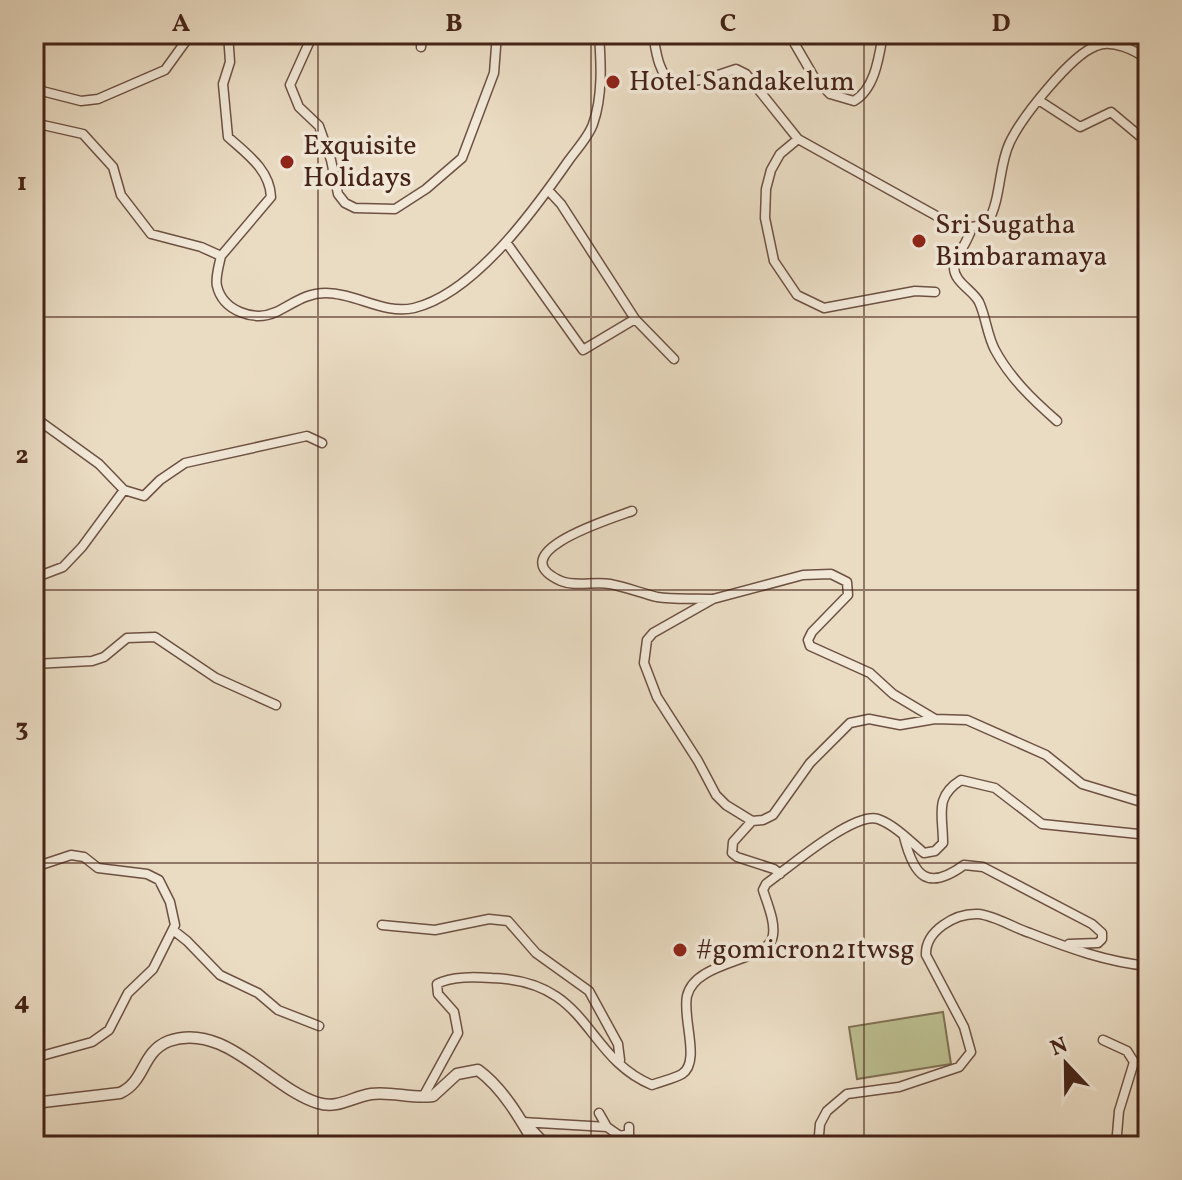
<svg xmlns="http://www.w3.org/2000/svg" width="1182" height="1180" font-family="Vollkorn,serif">
<style>
.green{fill:#bcbf90;stroke:#807154;stroke-width:2}
.lines{fill:none;stroke-linecap:round;stroke-linejoin:round}
.minor-casing{stroke:#6e5142;stroke-width:11}
.tertiary-casing{stroke:#6e5142;stroke-width:13}
.minor{stroke:#f1e8d8;stroke-width:8}
.tertiary{stroke:#f1e8d8;stroke-width:10}
.grid{fill:none;stroke:#452317;stroke-width:2;stroke-opacity:0.55}
.poi-dot{fill:#8f2418;stroke:#f1e8d8;stroke-width:3}
.labels{text-anchor:middle;dominant-baseline:central;stroke-width:7;stroke-linejoin:round;paint-order:stroke}
.poi-label{font-size:28px;fill:#452317;stroke:#f1e8d8;text-anchor:start}
.neatline{fill:none;stroke:#452317;stroke-width:3}
.grid-label{font-size:26px;text-anchor:middle;font-weight:bold;fill:#452317}
</style>
<rect width="100%" height="100%" fill="#eadcc3"/>
<filter id="stains"><feTurbulence type="fractalNoise" baseFrequency=".0025" numOctaves="4"/><feColorMatrix values="0 0 0 0 .2 0 0 0 0 .09 0 0 0 0 .02 0 0 0 .5 -.17"/></filter>
<radialGradient id="worn" r=".72"><stop offset=".6" stop-color="#630" stop-opacity="0"/><stop offset="1" stop-color="#630" stop-opacity=".3"/></radialGradient>
<path class="green" d="M943,1012L951,1064L857,1079L849,1027Z"/>
<g class="lines">
<g class="minor-casing">
<path id="minor" d="M313,34L290,85L299,107L319,126L331,160L338,194L345,203L355,208L395,209L426,189L462,158L494,73L497,34
M653,34C656,51 658,73 673,84L706,79L736,69L746,74L798,139L951,224L972,227L987,224C1002,198 998,166 1010,142C1022,117 1071,55 1096,46C1112,39 1135,50 1148,60
M789,34L814,77L830,94L854,101C875,89 879,57 883,34
M421,47L422,34
M34,85L38,90L81,101L98,99L165,70L191,34
M1040,101L1080,127L1111,112L1148,143
M34,123L83,134L113,167L121,195L151,234L201,247L221,256C219,265 215,278 217,286C223,311 254,322 276,312C293,304 305,293 326,293C356,293 384,315 414,308C475,293 535,209 569,160C577,149 589,136 593,124C603,96 601,63 599,34
M798,139L780,154L771,170L766,189L765,218L774,261L797,295L824,308L915,291L935,292
M548,190L561,204L635,319L674,359
M972,227C969,240 955,258 954,266C953,282 973,290 979,302C986,317 987,335 995,350C1010,378 1033,400 1057,421
M506,242L583,350L635,319
M221,256L271,197C270,170 247,154 228,137L223,84L230,62L228,34
M34,417L99,464L124,490L144,496L160,480L185,463L307,436L322,443
M632,511C613,518 498,553 561,581C575,587 595,581 610,584C626,587 641,593 657,597C675,600 695,598 712,599
M34,578L63,567L82,547L124,490
M34,664L92,661L104,657L127,638L155,637L216,678L276,705
M935,719L893,694L870,673L810,646L808,640L812,632L848,595L847,582L831,574L803,575L713,599L653,633L647,640L644,663L657,697L698,761L716,795L726,805L752,821L763,820L773,815L810,763L850,723L869,719L900,725L935,719L967,720L1046,755L1082,784L1148,804
M752,821L733,842L732,853L737,857L774,869L780,874
M904,837C914,876 927,892 964,865L983,867L1092,924L1102,933V939L1098,943L1069,944
M382,925L435,930L489,919L508,921L536,953L589,991L618,1044L620,1060
M173,930L187,941L220,975L258,993L278,1010L319,1026
M1103,1040L1127,1051L1134,1062L1119,1111L1116,1146
M34,1058L92,1042L109,1030L128,993L153,969L175,925L170,902L159,880L147,874L98,868L84,857L71,855L41,865
M423,1097L458,1033L454,1012L438,994L437,984C452,976 475,977 492,978C591,981 583,1056 652,1085C662,1081 673,1079 682,1074C701,1062 682,1018 687,996C695,961 763,962 772,939C777,925 767,903 763,890L766,884C787,869 854,811 878,819C895,825 911,842 924,853L935,851L943,843C943,814 934,797 961,780L995,788L1042,824L1148,835
M522,1122L607,1127L599,1113
M526,1123L548,1146
M607,1127L620,1136L629,1134V1127
M818,1146L820,1124L827,1111L847,1094L899,1087L959,1067L971,1052L964,1027L926,955C925,931 955,913 978,914C994,915 1014,928 1030,933C1068,948 1107,962 1148,966"/>
</g>
<g class="tertiary-casing">
<path id="tertiary" d="M34,1103L120,1093C146,1081 141,1052 169,1041C225,1021 271,1089 318,1103C338,1109 352,1097 371,1094C391,1091 412,1099 433,1096L457,1074L478,1070C503,1088 521,1120 536,1146"/>
</g>
<use href="#minor" class="minor"/>
<use href="#tertiary" class="tertiary"/>
</g>
<path class="grid" d="M318,34V1146M591,34V1146M864,34V1146M34,317H1148M34,590H1148M34,863H1148"/>
<g class="poi-dot">
<circle cx="613" cy="82" r="8"/>
<circle cx="287" cy="162" r="8"/>
<circle cx="919" cy="241" r="8"/>
<circle cx="680" cy="950" r="8"/>
</g>
<g class="labels">
<g class="poi-label">
<text x="629" y="82">Hotel Sandakelum</text>
<text x="303" y="146">Exquisite<tspan x="303" dy="32">Holidays</tspan></text>
<text x="935" y="225">Sri Sugatha<tspan x="935" dy="32">Bimbaramaya</tspan></text>
<text x="696" y="950">#gomicron21twsg</text>
</g>
</g>
<rect width="1182" height="1180" fill="none" stroke="#eadcc3" stroke-width="88"/>
<g transform="translate(1066 1064) rotate(338)" stroke="#f1e8d8" stroke-width="6" paint-order="stroke">
<path d="M0-6L14 30L0 20L-14 30Z" fill="#452317"/>
<text y="-12" font-size="22" font-weight="bold" text-anchor="middle" fill="#452317">N</text>
</g>
<rect x="44" y="44" width="1094" height="1092" class="neatline"/>
<g class="grid-label">
<text x="181" y="31">A</text>
<text x="454" y="31">B</text>
<text x="728" y="31">C</text>
<text x="1001" y="31">D</text>
<text x="22" y="190">1</text>
<text x="22" y="463">2</text>
<text x="22" y="736">3</text>
<text x="22" y="1009">4</text>
</g>
<rect width="100%" height="100%" filter="url(#stains)"/>
<rect width="100%" height="100%" fill="url(#worn)"/>
</svg>
